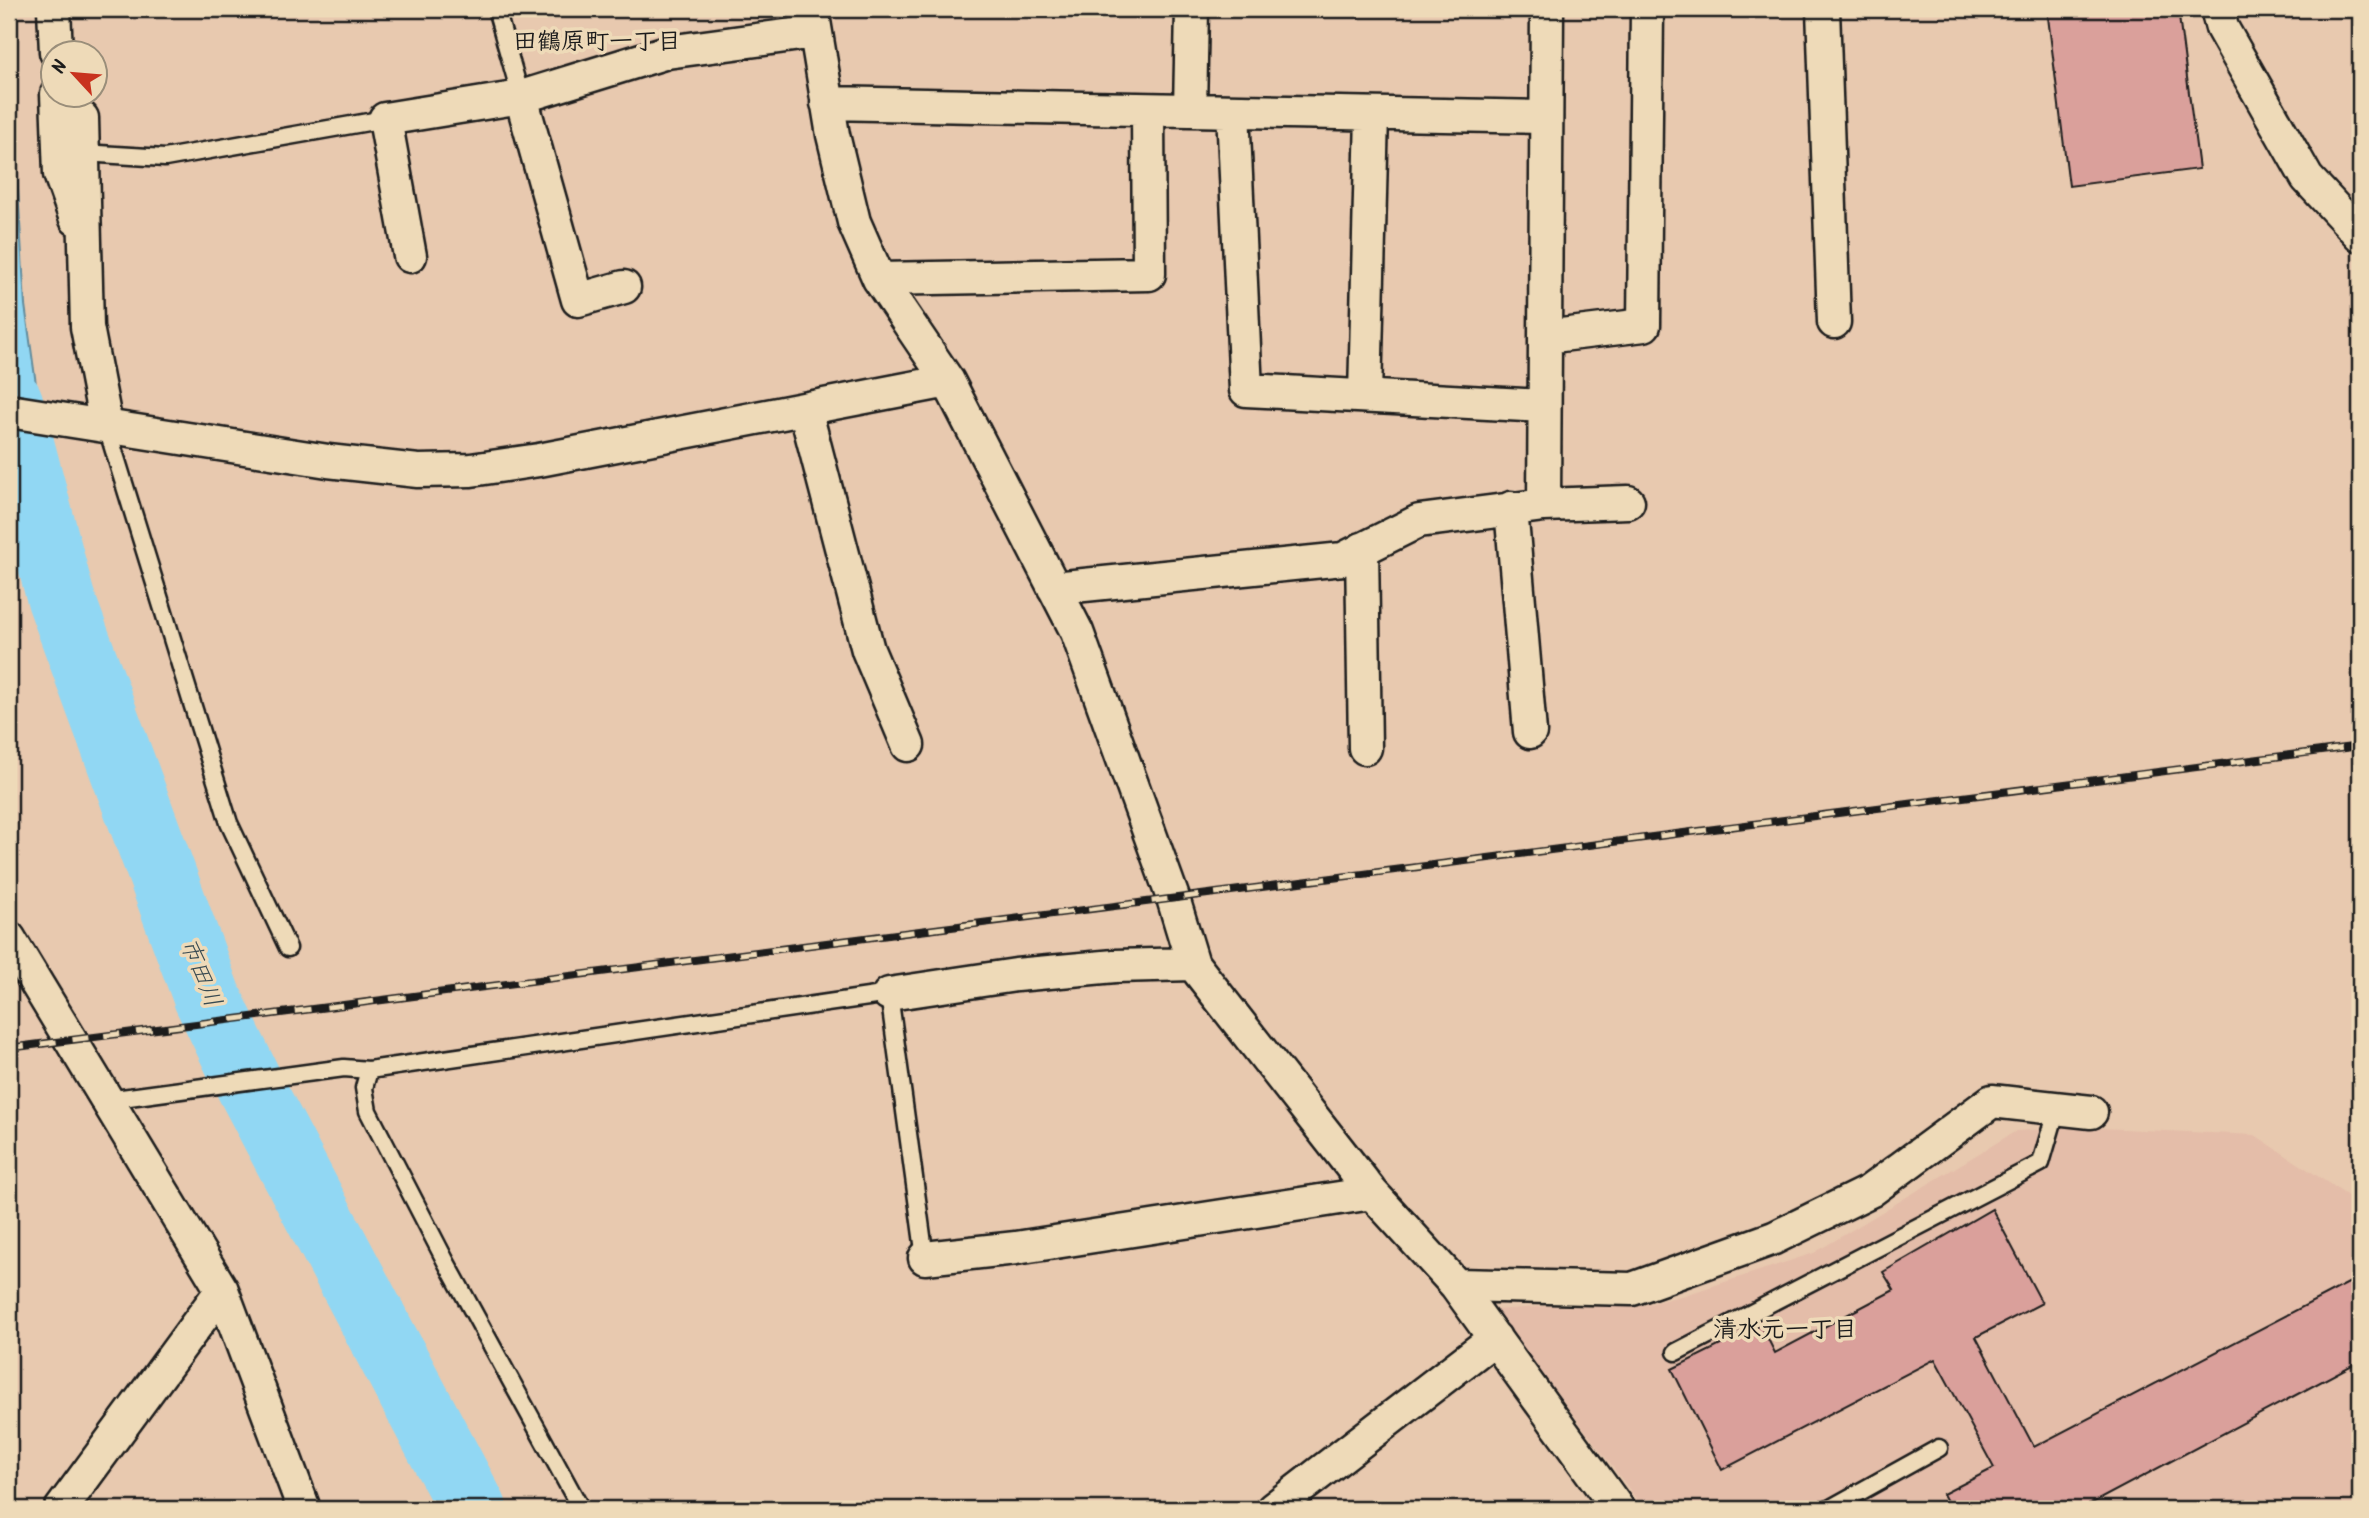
<svg xmlns="http://www.w3.org/2000/svg" width="2369" height="1518" font-family="Kalam,'Klee One',sans-serif">
<style>
.built{fill:#e4bda9}
.water{fill:#91d7f3;stroke:#628c9d;stroke-width:2}
.lines{fill:none;stroke-linecap:round;stroke-linejoin:round}
.river{stroke:#91d7f3;stroke-width:68}
.building{fill:#daa09b;stroke:#1c1c1c;stroke-width:2}
.service-casing{stroke:#1c1c1c;stroke-width:21}
.minor-casing{stroke:#1c1c1c;stroke-width:37}
.service{stroke:#eedab8;stroke-width:16}
.minor{stroke:#eedab8;stroke-width:32}
.rail-casing{stroke:#1c1c1c;stroke-width:8}
.rail{stroke:#eedab8;stroke-width:5;stroke-dasharray:16;stroke-linecap:butt}
.labels{text-anchor:middle;dominant-baseline:central;stroke-width:7;stroke-linejoin:round;paint-order:stroke}
.neighbourhood-label{font-size:24px;font-weight:bold;fill:#1c1c1c;stroke:#eedab8}
.water-label{font-size:24px;font-style:italic;fill:#394b52;stroke:#eedab8}
</style>
<rect width="100%" height="100%" fill="#e8c9af"/>
<filter id="ink" filterUnits="userSpaceOnUse"><feTurbulence type="fractalNoise" baseFrequency=".0143" numOctaves="2"/><feDisplacementMap in="SourceGraphic" scale="14" xChannelSelector="R" yChannelSelector="G"/><feConvolveMatrix kernelMatrix="1 2 1 2 8 2 1 2 1" color-interpolation-filters="sRGB"/></filter>
<g filter="url(#ink)">
<path class="built" d="M2078,1127L2255,1135L2360,1204V1509H1644L1495,1310L1552,1306L1636,1307L1685,1295L1814,1253L2016,1131Z"/>
<path class="water" d="M9,41L25,305L36,384L9,381Z"/>
<g class="lines">
<path class="river" d="M9,402L61,599L207,997L250,1086L473,1509"/>
</g>
<path class="building" d="M2047,9H2178L2199,169L2069,186Z
M1992,1209L2042,1303L1976,1337L2034,1447L2358,1278L2360,1283V1361L2081,1509H1951L1943,1494L1994,1468L1935,1359L1722,1470L1672,1369L1761,1325L1775,1353L1894,1290L1883,1272Z"/>
<g class="lines">
<g class="service-casing">
<path id="service" d="M496,9L521,97
M83,153L165,158L385,119
M106,425L229,823L288,948
M369,1070L364,1088L368,1111L446,1262L581,1509
M107,1100L344,1068L369,1070L889,994L925,1258
M1676,1352L2041,1163L2057,1108
M1829,1509L1939,1448"/>
</g>
<g class="minor-casing">
<path id="minor" d="M54,9L56,52
M812,9L833,135L854,222L879,279L948,381L1077,632L1173,898L1193,964L1372,1193L1456,1285L1618,1509
M1823,9L1834,322
M2217,9L2222,28L2307,178L2360,235
M57,94L60,174L76,219
M521,97L578,300L624,287
M827,103L1545,117
M1190,110L1192,9
M1233,111L1246,390L1544,406
M82,118L87,327L106,425
M410,256L385,119L521,97L667,52L815,32
M879,279L1149,274L1148,110
M1545,337L1644,325L1647,9
M1365,396L1372,114
M805,409L868,650L908,745
M9,411L328,461L418,471L471,470L539,460L948,381
M1544,505L1547,9
M1511,508L1530,732
M1362,549L1365,748
M1054,588L1343,559L1419,521L1544,505L1628,502
M9,938L222,1290L304,1509
M889,994L1016,975L1115,966L1193,964
M925,1258L1016,1248L1372,1193
M1456,1285L1632,1289L1774,1238L1870,1191L1992,1101L2091,1112
M61,1509L222,1290
M1273,1509L1495,1338"/>
</g>
<use href="#service" class="service"/>
<use href="#minor" class="minor"/>
<g class="rail-casing">
<path id="rail" d="M9,1048L2360,746"/>
</g>
<use href="#rail" class="rail"/>
</g>
</g>
<g class="labels">
<g class="neighbourhood-label">
<text x="597" y="42">田鶴原町一丁目</text>
<text x="1785" y="1330">清水元一丁目</text>
</g>
<g class="water-label">
<text transform="translate(200 973) rotate(68)">市田川</text>
</g>
</g>
<rect width="2369" height="1518" fill="none" stroke="#eedab8" stroke-width="35"/>
<rect x="18" y="18" width="2334" height="1483" fill="none" stroke="#1c1c1c" stroke-width="2.5" filter="url(#ink)"/>
<g transform="translate(74 74) rotate(296)"><circle r="33" fill="#eedab8" stroke="#9a8e7a" stroke-width="2"/>
<path d="M0-5L12 26L0 18L-12 26Z" fill="#c8321e"/>
<text y="-10" font-size="19" font-weight="bold" text-anchor="middle" fill="#1c1c1c">N</text>
</g>
</svg>
